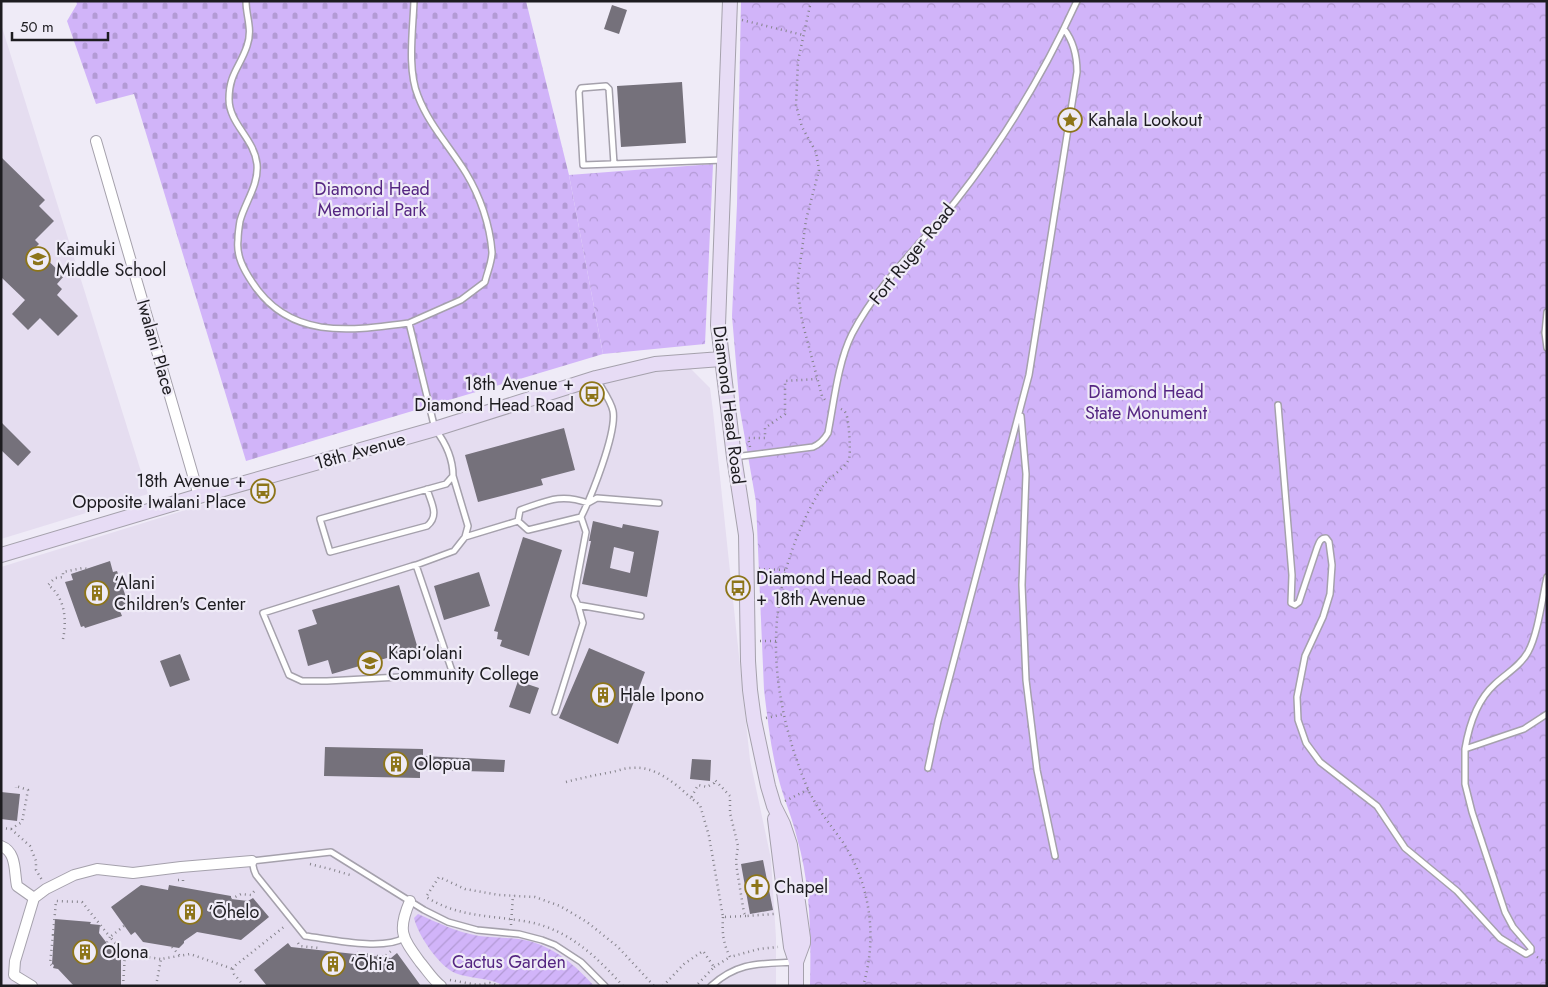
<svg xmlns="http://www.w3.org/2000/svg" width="1548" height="987" font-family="Jost,sans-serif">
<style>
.built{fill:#e5ddf0}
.cemetery{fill:url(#cemetery-stones)}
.park{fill:url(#park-crowns)}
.garden{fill:url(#garden-furrows)}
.building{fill:#75717b;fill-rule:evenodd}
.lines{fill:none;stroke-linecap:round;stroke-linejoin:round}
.lane-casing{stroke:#a5a1ac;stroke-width:8}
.street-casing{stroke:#a5a1ac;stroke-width:12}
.secondary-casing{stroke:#a5a1ac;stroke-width:16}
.path{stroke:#85838b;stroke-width:2.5;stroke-dasharray:1 4;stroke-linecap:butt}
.lane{stroke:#fff;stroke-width:5}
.street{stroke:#fff;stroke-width:10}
.secondary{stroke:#e7dcf5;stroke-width:14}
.labels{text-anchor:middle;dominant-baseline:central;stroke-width:4.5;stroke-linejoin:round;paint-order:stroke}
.poi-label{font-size:18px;fill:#1d1c20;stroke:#efebf7;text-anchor:start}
.park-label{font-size:18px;fill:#552682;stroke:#efebf7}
.street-label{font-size:18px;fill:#1d1c20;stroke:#efebf7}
</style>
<defs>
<pattern id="cemetery-stones" width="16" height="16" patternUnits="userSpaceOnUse" patternTransform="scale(1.25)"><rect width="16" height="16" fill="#d1b4f9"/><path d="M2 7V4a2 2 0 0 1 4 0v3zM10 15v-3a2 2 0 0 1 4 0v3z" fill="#b39ad5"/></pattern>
<pattern id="park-crowns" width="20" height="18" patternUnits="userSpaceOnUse" patternTransform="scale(1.25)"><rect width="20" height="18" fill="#d1b4f9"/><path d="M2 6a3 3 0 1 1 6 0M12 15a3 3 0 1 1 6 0" fill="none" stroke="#b39ad5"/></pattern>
<pattern id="garden-furrows" width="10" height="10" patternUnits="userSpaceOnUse" patternTransform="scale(1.25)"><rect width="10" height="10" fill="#d1b4f9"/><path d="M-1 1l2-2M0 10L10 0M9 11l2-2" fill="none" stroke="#b39ad5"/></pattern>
</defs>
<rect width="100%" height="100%" fill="#efebf7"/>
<path class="built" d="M1,24L148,494L1,539Z
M688,366L710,388L713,411L750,760L771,859L776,938V986H1V567L648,367Z"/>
<path class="cemetery" d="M76,1H526L569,175L603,354L246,461L134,94L96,104L67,21L77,4Z"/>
<path class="park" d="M741,1H1547V986H810C811,937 811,886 797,838C793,820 785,802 780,784C771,753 768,721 764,690L756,502L740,410L732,316L737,204Z
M713,164L705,344L603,354L569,175Z"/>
<path class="garden" d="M418,914C438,923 457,932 479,936C495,938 513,937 529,941C557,949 575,965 594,986H504C489,977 470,979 455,973C438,965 418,935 414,918Z"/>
<path class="building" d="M612,5L627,10L619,34L604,29Z
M682,82L686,143L621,147L617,86Z
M1,157L45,200L39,206L54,221L35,240L39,244L35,248L64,276L57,284L62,289L57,295L78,316L58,336L40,318L28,330L12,314L25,300L1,277Z
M1,422L31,452L18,466L1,450Z
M564,428L575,470L541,479L543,485L478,502L465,455Z
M593,521L622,528L623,524L659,531L647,597L582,584L591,541H589ZM614,547L634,552L630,573L610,568Z
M523,537L562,550L529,656L500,646L502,640L497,639L498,632L494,631Z
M110,561L113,572L117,571L128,603L123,605L125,610L120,611L122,616L85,628L84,626L81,627L65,582L73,580L71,574Z
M479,572L490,606L444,620L434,586Z
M399,585L418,649L332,674L328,660L308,666L298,630L317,624L312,610Z
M589,648L645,672L618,744L559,718Z
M180,654L190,680L170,687L160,661Z
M518,681L539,688L530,714L509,707Z
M325,747L423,749V756L505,760L504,772L420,770V778L324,776Z
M692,759L711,760L710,781L690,779Z
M1,792L20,794L17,821L1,819Z
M763,860L773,910L750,914L741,864Z
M141,885L168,890L169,885L231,896V899L248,901L253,898L269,917L241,940L197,932L184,941V943L179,948L143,942L135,932L131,935L111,907Z
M55,919L91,922L90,924L100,925L99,933L109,946L118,949V955L121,956V986H74L58,969L53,968L54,965L52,964Z
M288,943L291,947L391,958L397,953L421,986H267L254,970Z"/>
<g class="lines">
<g class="lane-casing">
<path id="lane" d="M246,1C246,17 253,29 247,46C240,67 229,74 229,99C229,124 254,138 257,164C259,185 245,202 240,221C239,227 238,234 238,240C236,256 244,270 252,282C289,340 350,331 409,323L435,429C445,442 453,458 453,476L446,484L320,519L330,552L427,526C440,515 431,503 427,489
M614,164L609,89L606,86L581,88L579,92L583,165L724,160
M1547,312L1545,333L1547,348
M409,323L461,300L485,282C487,273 492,262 492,252C490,225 480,196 466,173C450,147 429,125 418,96C407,70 413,29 414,1
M1278,405L1292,575L1291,603L1295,605L1299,602L1317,548C1319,543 1320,538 1326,538L1329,542L1332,565L1330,594L1323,617L1305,656L1297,697L1298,720L1306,743L1320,762L1377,806L1405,848L1457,891L1500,938L1526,954L1531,951V948L1513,927L1505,912L1472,812L1465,784V749L1524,729L1547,714
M1021,416L1026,474L1022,585L1026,680L1037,770L1055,856
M734,457L813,447C820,444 824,440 828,433C834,402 838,362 852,334C878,284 920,245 955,202C1004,140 1044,73 1077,1
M581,517C591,497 617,433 613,411C611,401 602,389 597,380
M518,521L520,510C547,501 560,493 588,503L597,498L659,503
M465,537L518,521L528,530L581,517L586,532L574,596L578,605L641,616
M416,565L453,674L327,681H302L289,675L263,613L412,566L416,565L454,551L465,537L468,526L453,476
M555,712L583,623L578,605
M1465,749C1469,725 1477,700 1495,684C1507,673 1520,666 1528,652C1538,634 1542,599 1547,577
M928,768L938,721L1029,375L1077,72C1077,56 1074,42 1064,29
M404,938C382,951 330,939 305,936L256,875L254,870L252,861L331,852L424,910L448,922L477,930L519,934L542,940L555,945L581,962L605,986
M711,986C739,961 760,964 796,962"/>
</g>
<g class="street-casing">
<path id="street" d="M96,141L199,496
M1,846C17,852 14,872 17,886L34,898
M410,901C397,931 402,937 420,962C427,970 432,979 441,986
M32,986L14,975L15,961L34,898L46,889L74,875L97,869L133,873L181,867L252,861"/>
</g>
<g class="secondary-casing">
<path id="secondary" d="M730,1L718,325L734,457L746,535L748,661L750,690L754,720L768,786L774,806L783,824L790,845L803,938V943L796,962
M1,555L199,496L435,429L596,378L655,364L721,359
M775,819L791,947L796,962V986"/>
</g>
<path class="path" d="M811,1L798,61L796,105L802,127L816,152L819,170L806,220L798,279V292L802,321L822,396L825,400
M742,20L803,35
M841,409C843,410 845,411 846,414C849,419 851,453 849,459C844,470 828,477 821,489C793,535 777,586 776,639C775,689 788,742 807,787C816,807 829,823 842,841C870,883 878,937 863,986
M750,447L748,438H765V428L785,414V381L817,379
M759,569L786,570
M63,639C67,620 65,597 48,585L55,578L63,577V572L83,568L88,569
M760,641H776
M766,718L784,714
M566,782C581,778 596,775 612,772C618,771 624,768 631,768C654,765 675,783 691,798
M785,801L809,789
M1,828L11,829L30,846L36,861V870L42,880
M11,829L22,822L28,790L16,786V788
M310,864L330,869L350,875
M178,880H183V885
M231,899L241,894L251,895L256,889
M746,916L723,917L709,836L700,805L691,798L698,785L707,787L714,783L715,780L730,796V813L738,846L736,861L737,870L744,913L746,916L774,914
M723,917C722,933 723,943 730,957L759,949L778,947
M511,925L513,895
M124,926L110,937L125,954L161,959
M53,935L56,901L82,902L110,937L107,942
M53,935L50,964L54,967
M298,943L300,946L320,948
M172,947L180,956
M357,953L384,957L391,951
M1537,957L1547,963
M714,967L730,957
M450,980L478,985L490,983L500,986
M123,986L125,954
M156,986L161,959L190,954L233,969
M244,986L234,974L233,969L236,965L285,926
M623,986C597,957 569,930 529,922C492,915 460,918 426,897L439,877L465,889L499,895L535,897L560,906L587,922L618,947L654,986
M663,986L684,964L703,951L714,967L696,986"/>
<use href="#lane" class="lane"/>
<use href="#street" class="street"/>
<use href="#secondary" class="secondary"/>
</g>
<defs>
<g id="sight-ring" transform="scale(1.25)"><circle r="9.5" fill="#efebf7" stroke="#8d7519" stroke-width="1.5"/><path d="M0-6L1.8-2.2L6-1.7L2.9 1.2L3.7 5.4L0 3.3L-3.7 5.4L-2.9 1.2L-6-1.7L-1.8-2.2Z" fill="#8d7519"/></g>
<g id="school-ring" transform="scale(1.25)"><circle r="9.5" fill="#efebf7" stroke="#8d7519" stroke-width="1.5"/><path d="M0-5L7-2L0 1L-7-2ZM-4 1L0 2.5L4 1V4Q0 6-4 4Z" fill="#8d7519"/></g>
<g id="bus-ring" transform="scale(1.25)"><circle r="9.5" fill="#efebf7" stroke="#8d7519" stroke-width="1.5"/><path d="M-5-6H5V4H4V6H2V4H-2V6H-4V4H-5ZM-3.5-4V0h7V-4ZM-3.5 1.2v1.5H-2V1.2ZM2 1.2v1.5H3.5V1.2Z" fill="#8d7519"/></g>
<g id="building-ring" transform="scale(1.25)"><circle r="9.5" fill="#efebf7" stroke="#8d7519" stroke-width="1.5"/><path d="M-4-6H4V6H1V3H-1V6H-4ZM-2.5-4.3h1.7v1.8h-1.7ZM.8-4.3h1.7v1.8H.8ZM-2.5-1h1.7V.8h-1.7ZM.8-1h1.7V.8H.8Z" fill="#8d7519"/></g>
<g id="university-ring" transform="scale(1.25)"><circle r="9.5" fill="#efebf7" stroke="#8d7519" stroke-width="1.5"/><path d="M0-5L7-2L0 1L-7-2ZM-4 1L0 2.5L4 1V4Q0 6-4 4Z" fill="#8d7519"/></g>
<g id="church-ring" transform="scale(1.25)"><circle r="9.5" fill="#efebf7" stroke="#8d7519" stroke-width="1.5"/><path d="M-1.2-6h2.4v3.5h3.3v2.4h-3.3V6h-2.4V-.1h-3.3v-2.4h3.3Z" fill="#8d7519"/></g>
</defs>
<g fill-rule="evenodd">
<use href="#sight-ring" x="1070" y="120"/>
<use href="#school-ring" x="38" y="259"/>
<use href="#bus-ring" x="592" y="394"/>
<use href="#bus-ring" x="263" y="491"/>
<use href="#bus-ring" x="738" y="588"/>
<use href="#building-ring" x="97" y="593"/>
<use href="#university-ring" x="370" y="663"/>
<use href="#building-ring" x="603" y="695"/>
<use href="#building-ring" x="396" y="764"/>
<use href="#church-ring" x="757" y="887"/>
<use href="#building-ring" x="190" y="912"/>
<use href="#building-ring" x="85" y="952"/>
<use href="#building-ring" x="333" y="964"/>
</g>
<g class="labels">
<g class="poi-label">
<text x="1088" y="120">Kahala Lookout</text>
<text x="56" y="249">Kaimuki<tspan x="56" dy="21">Middle School</tspan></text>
<text x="574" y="384" text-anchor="end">18th Avenue +<tspan x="574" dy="21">Diamond Head Road</tspan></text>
<text x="246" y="481" text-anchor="end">18th Avenue +<tspan x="246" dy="21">Opposite Iwalani Place</tspan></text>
<text x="756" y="578">Diamond Head Road<tspan x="756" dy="21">+ 18th Avenue</tspan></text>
<text x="114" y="583">‘Alani<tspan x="114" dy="21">Children's Center</tspan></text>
<text x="388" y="653">Kapi‘olani<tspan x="388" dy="21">Community College</tspan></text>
<text x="620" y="695">Hale Ipono</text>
<text x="414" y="764">Olopua</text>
<text x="774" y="887">Chapel</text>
<text x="208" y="912">‘Ōhelo</text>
<text x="102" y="952">Olona</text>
<text x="350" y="964">‘Ōhi‘a</text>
</g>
<g class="park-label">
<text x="372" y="189">Diamond Head<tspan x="372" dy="21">Memorial Park</tspan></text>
<text x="1146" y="392">Diamond Head<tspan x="1146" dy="21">State Monument</tspan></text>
<text x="509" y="962">Cactus Garden</text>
</g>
<g class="street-label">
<text transform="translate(912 254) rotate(-51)">Fort Ruger Road</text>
<text transform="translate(156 347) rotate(74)">Iwalani Place</text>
<text transform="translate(729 405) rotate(83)">Diamond Head Road</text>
<text transform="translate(360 451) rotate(-16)">18th Avenue</text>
</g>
</g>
<rect width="1548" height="987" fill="none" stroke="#1d1c20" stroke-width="5"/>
<path d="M12 32v8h96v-8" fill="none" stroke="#1d1c20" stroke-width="2.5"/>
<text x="20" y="32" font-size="15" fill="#1d1c20" stroke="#efebf7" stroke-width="4" paint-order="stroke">50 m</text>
</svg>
